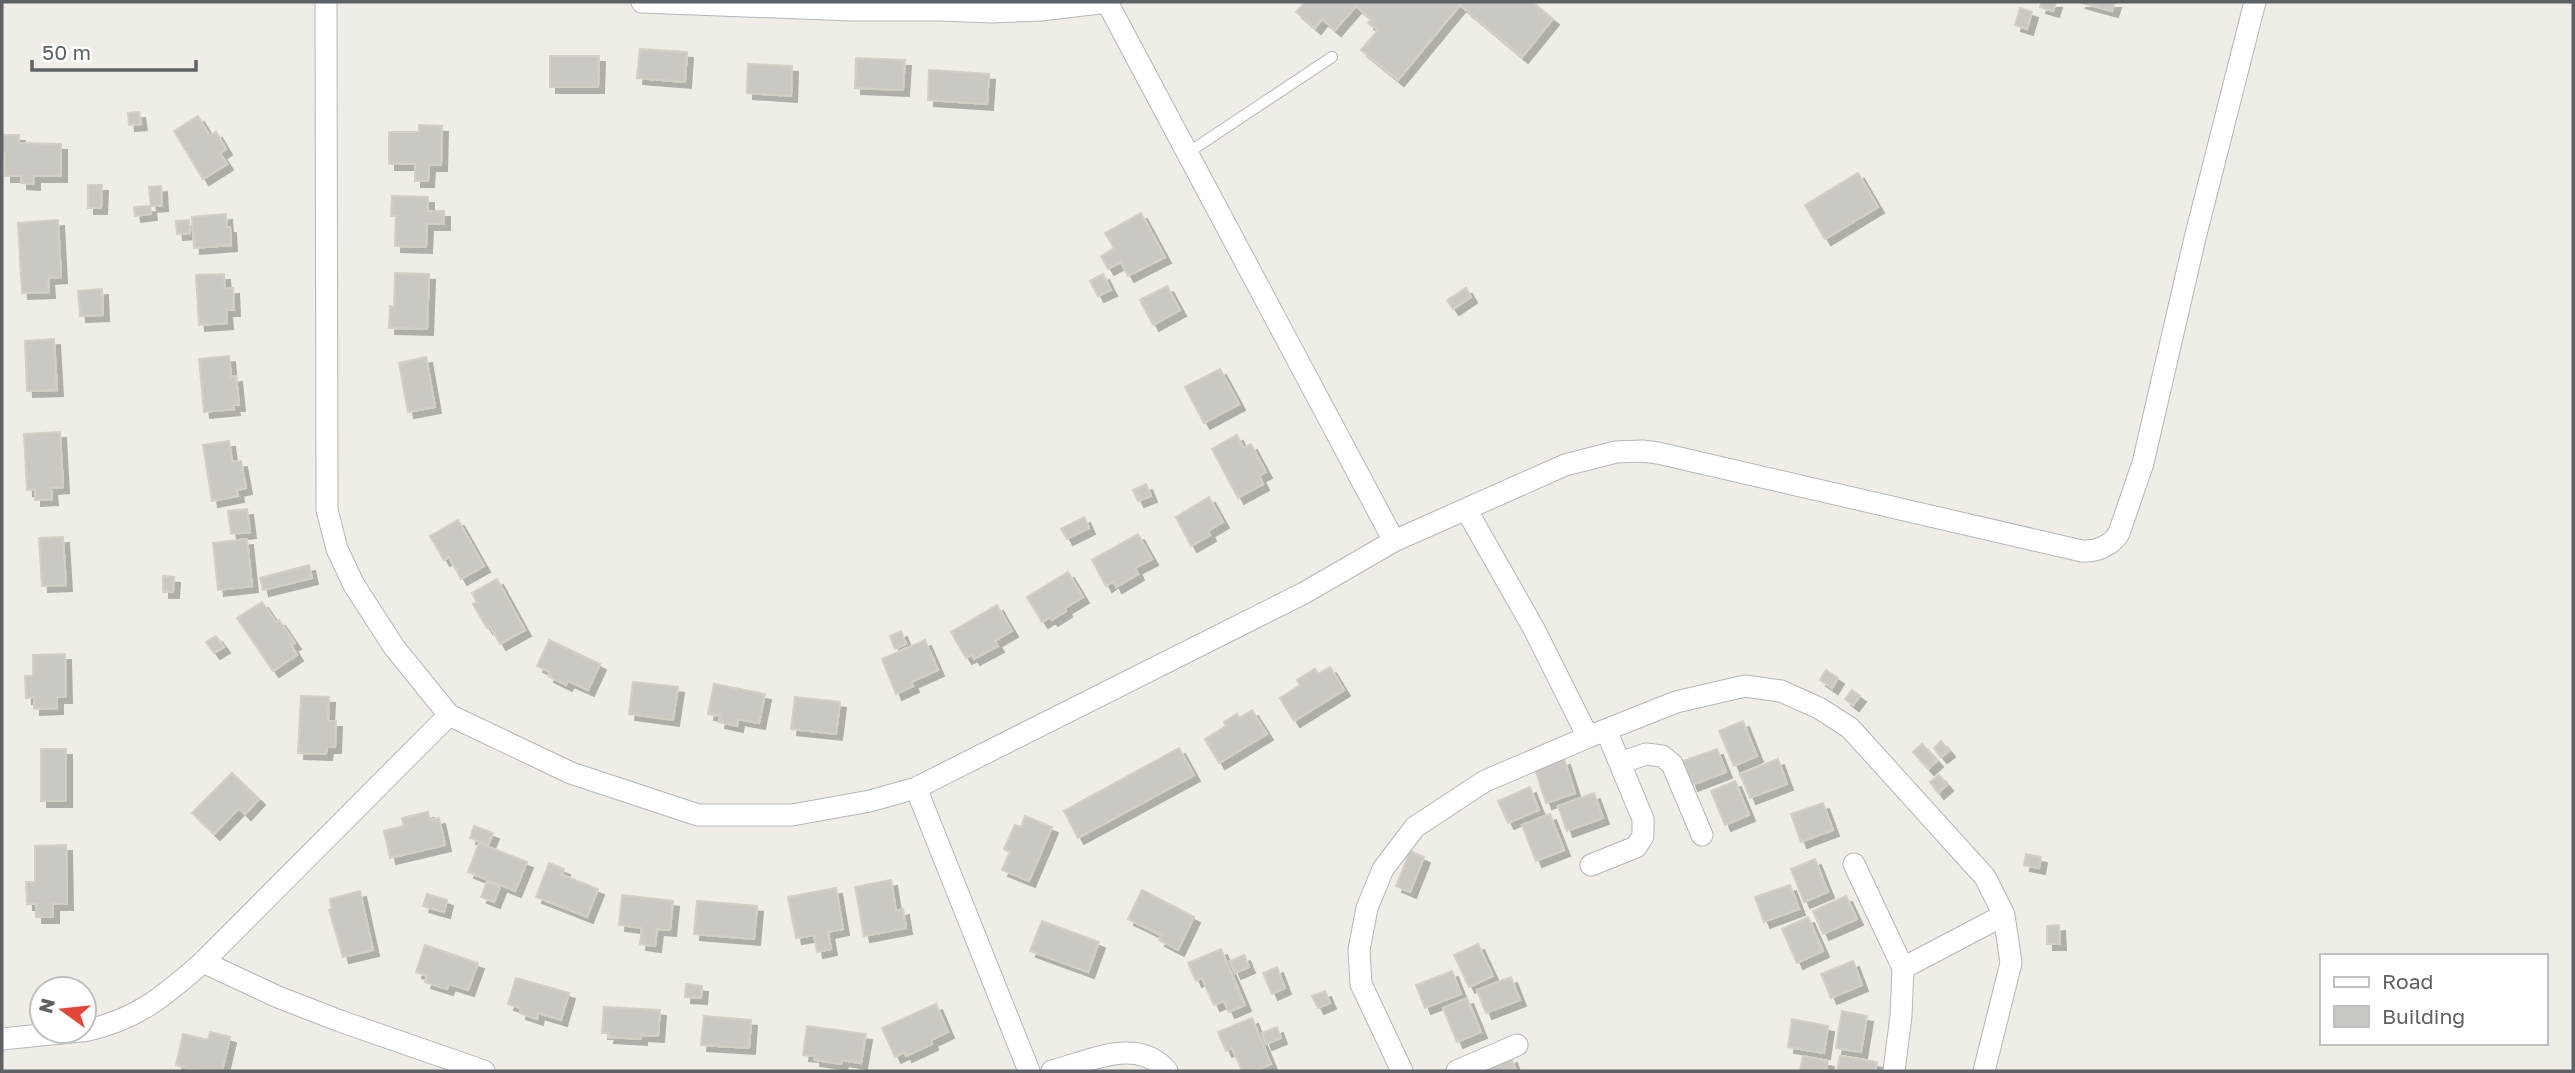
<svg xmlns="http://www.w3.org/2000/svg" width="2575" height="1073" font-family="'Golos Text',sans-serif">
<style>
.building{fill:#cbc8c3;stroke:#d4cfc5;stroke-width:2;filter:url(#shadow)}
.lines{fill:none;stroke-linecap:round;stroke-linejoin:round}
.lane-casing{stroke:#b3b6ba;stroke-width:12}
.street-casing{stroke:#b3b6ba;stroke-width:23}
.lane{stroke:#fff;stroke-width:10}
.street{stroke:#fff;stroke-width:21}
</style>
<defs>
<filter id="shadow"><feDropShadow dx="6" dy="6" stdDeviation="0" flood-color="#0004"/></filter>
</defs>
<rect width="100%" height="100%" fill="#efede6"/>
<path class="building" d="M1305,2H1532L1553,19L1522,57L1460,5L1398,80L1361,50L1378,30L1368,23L1371,19L1356,6L1335,30L1322,19L1315,28L1296,12Z
M2042,2H2056L2053,11L2040,7Z
M2079,2H2115L2112,11Z
M2020,8L2032,12L2027,29L2015,25Z
M640,49L687,52L685,82L637,78Z
M550,56H599L598,87H550Z
M856,58L905,60L903,90L855,88Z
M748,64L792,66L791,96L747,93Z
M929,70L989,74L987,104L928,100Z
M139,112L141,124L129,125L128,113Z
M198,116L210,136L216,132L226,149L220,153L227,164L203,179L174,131Z
M419,125L442,126L441,165H429L428,181H415V164H389V132H419Z
M2,135H19V143L61,144V176H34V184L21,183V176H5V152H2Z
M1858,173L1878,207L1825,239L1805,205Z
M88,185H102L101,208H88Z
M161,186L162,205L151,206L149,187Z
M392,196L428,197V211H444V224H427L426,247L395,246L396,216H391Z
M150,206L151,214L135,216L134,207Z
M1141,213L1165,257L1128,276L1121,262L1108,269L1101,256L1114,248L1105,233Z
M226,214L227,227H230L231,245L194,248L192,217Z
M58,220L61,277L48,278L49,292L22,293L18,223Z
M189,220L190,233L177,234L176,221Z
M395,273L429,274L427,329L389,328L390,306L394,307Z
M224,274L225,289L233,288L234,310H226L227,323L199,325L196,275Z
M1103,274L1111,290L1098,296L1090,281Z
M1167,286L1180,310L1153,325L1140,300Z
M1466,288L1471,297L1453,309L1447,300Z
M102,289L103,315L80,316L78,291Z
M54,339L57,390L27,391L25,341Z
M229,356L231,377L236,376L239,405H233L234,409L204,412L199,359Z
M426,357L435,407L408,412L399,363Z
M1220,369L1239,404L1204,423L1185,387Z
M60,432L63,487L51,488L52,499L35,500V489L27,490L24,434Z
M1237,435L1243,448L1251,444L1266,472L1259,476L1263,484L1238,498L1212,449Z
M229,441L232,462L241,461L246,488L237,490L238,496L212,501L203,445Z
M1146,484L1151,496L1138,501L1133,490Z
M1209,497L1223,522L1208,531L1210,535L1191,546L1176,517Z
M247,509L250,532L231,534L228,511Z
M1084,517L1089,528L1067,539L1061,529Z
M458,520L484,566L461,579L449,557L444,560L430,536Z
M1138,534L1152,559L1135,568L1138,574L1116,587L1113,581L1106,586L1092,560Z
M63,537L66,585L42,586L39,538Z
M247,539L252,586L218,590L213,543Z
M309,565L312,578L263,590L260,578Z
M1068,572L1083,597L1065,608L1066,611L1052,620L1050,617L1042,622L1027,597Z
M163,576L174,577L173,592H163Z
M497,579L525,630L500,644L490,626L487,628L473,604L477,602L472,593Z
M262,602L276,622L279,620L295,643L291,645L297,655L273,671L237,618Z
M997,605L1012,631L995,641L998,646L974,659L972,655L966,658L951,632Z
M901,631L906,644L895,649L890,636Z
M216,636L224,647L214,653L206,642Z
M549,640L600,664L588,690L568,681L566,685L548,676L550,672L537,666Z
M925,640L938,670L911,682L913,686L896,694L882,659Z
M65,654L66,697H57V708L34,709V697L26,698L25,676H33V655Z
M1330,667L1344,690L1294,721L1280,698L1300,685L1297,680L1315,669L1318,674Z
M1826,670L1838,678L1832,688L1820,680Z
M633,682L678,687L673,720L629,714Z
M714,684L765,694L759,723L738,719L737,726L719,722L720,716L708,714Z
M1852,690L1860,696L1853,705L1845,699Z
M301,696L329,697L328,721H336L335,747H327L326,754L298,753Z
M795,697L840,702L836,734L791,729Z
M1252,710L1267,734L1219,763L1205,739L1226,726L1224,722L1237,714L1239,718Z
M1743,721L1757,756L1734,766L1719,731Z
M1941,741L1949,751L1941,757L1934,748Z
M1922,744L1937,761L1928,769L1913,752Z
M1179,748L1194,775L1078,838L1064,811Z
M41,749H66V801H41Z
M1717,749L1726,772L1692,785L1683,761Z
M1564,759L1575,793L1546,803L1535,769Z
M1778,759L1787,784L1750,798L1740,774Z
M232,773L259,799L245,814L239,808L214,834L192,813Z
M1939,775L1947,785L1938,793L1930,782Z
M1735,781L1749,815L1725,825L1711,791Z
M1530,787L1539,810L1508,823L1498,801Z
M1594,793L1603,818L1567,831L1558,806Z
M1823,803L1833,830L1801,842L1791,814Z
M428,812L430,820L439,818L445,845L390,858L384,831L404,826L402,818Z
M1550,814L1564,850L1536,861L1522,825Z
M1025,816L1052,827L1029,881L1002,870L1010,852L1004,849L1015,825L1021,827Z
M474,826L493,833L488,845L470,838Z
M479,843L527,862L515,891L468,872Z
M66,845L67,904H53V917H36V904H27L26,882H35V846Z
M1410,851L1424,857L1410,892L1396,886Z
M2026,854L2041,857L2039,868L2024,865Z
M1815,859L1828,892L1804,902L1791,869Z
M549,863L564,869L562,875L598,889L587,917L536,897Z
M891,880L896,911L903,909L906,928L864,936L855,887Z
M487,882L500,887L494,902L481,897Z
M1790,885L1799,909L1764,922L1755,897Z
M836,888L843,929L828,932L831,949L817,952L814,935L796,938L788,897Z
M1142,890L1194,917L1178,950L1159,940L1161,935L1128,919Z
M360,891L373,950L343,957L329,910L332,909L330,899Z
M427,894L447,900L444,912L423,906Z
M622,895L673,901L670,930L657,929L655,946L640,944L642,928L619,925Z
M1846,896L1857,919L1823,934L1813,911Z
M697,901L757,906L754,939L694,934Z
M1808,917L1823,951L1797,963L1782,929Z
M1042,921L1099,942L1088,972L1030,951Z
M2059,925L2060,944H2047V926Z
M1478,944L1493,976L1469,987L1454,955Z
M425,945L478,963L468,990L449,984L447,989L425,982L427,976L416,972Z
M1221,949L1245,1005L1229,1012L1224,1001L1214,1005L1202,978L1196,981L1188,963Z
M1244,955L1249,967L1235,973L1230,961Z
M1853,961L1862,985L1831,998L1821,974Z
M1277,967L1285,988L1272,994L1263,973Z
M1452,971L1461,994L1425,1008L1416,985Z
M1511,977L1520,1000L1486,1013L1477,990Z
M516,978L569,993L561,1020L538,1013L537,1019L520,1013L521,1008L508,1004Z
M686,984L702,986L701,998L685,997Z
M1325,991L1330,1003L1318,1008L1312,996Z
M1467,998L1481,1032L1457,1042L1443,1008Z
M936,1004L948,1032L931,1040L932,1044L906,1056L905,1052L895,1057L882,1028Z
M604,1007L660,1010L658,1036L641,1035V1039L608,1037L609,1033H602Z
M1842,1011L1867,1016L1861,1052L1836,1048Z
M704,1016L751,1020L749,1048L701,1045Z
M1252,1018L1271,1064L1254,1071H1242L1232,1048L1226,1051L1218,1032Z
M1792,1019L1828,1026L1824,1053L1788,1047Z
M807,1026L866,1034L861,1063L842,1060L841,1064L814,1060V1056L803,1055Z
M1277,1027L1281,1038L1266,1044L1262,1033Z
M210,1032L230,1037L222,1071H198L176,1065L183,1034L208,1040Z
M1803,1056L1828,1061L1826,1071H1800Z
M1840,1056L1877,1062L1875,1071H1837Z
M1511,1057L1516,1071H1478Z"/>
<g class="lines">
<g class="lane-casing">
<path id="lane" d="M1186,154L1332,57"/>
</g>
<g class="street-casing">
<path id="street" d="M326,2L327,510L337,549L354,585L394,647L449,715L571,773L698,815H792L870,801L916,788L1304,593L1394,541L1565,465L1616,452L1642,451L1658,453L2082,551C2097,552 2112,545 2119,533L2143,463L2195,238L2255,2
M642,2L852,10H940L991,12L1041,10L1108,2
M1107,2L1394,541
M1466,509L1534,629L1588,737
M1620,763L1646,754L1662,756L1672,764L1702,835
M916,788L1029,1071
M1854,864L1903,968L1901,1016L1894,1071
M1591,865L1636,847L1643,836V819L1606,730
M203,962L278,997L340,1021L484,1071
M1903,968L2004,915
M84,1031C137,1020 164,996 203,962L449,715
M2,1039L80,1031
M1052,1071C1090,1061 1138,1036 1167,1071
M1402,1071L1361,984L1359,950L1367,908L1383,869L1415,827L1485,781L1588,737L1676,702L1745,686L1781,691L1819,708L1850,728L1985,877L2004,915L2011,963L1984,1071
M1457,1071L1517,1045"/>
</g>
<use href="#lane" class="lane"/>
<use href="#street" class="street"/>
</g>
<rect width="2575" height="1073" fill="none" stroke="#5e6166" stroke-width="7"/>
<rect x="2320" y="954" width="228" height="91" fill="#ffffff" stroke="#bfc0c2" stroke-width="2"/>
<rect x="2334" y="977" width="35" height="10" fill="#ffffff" stroke="#bfc0c2" stroke-width="2"/>
<text x="2382" y="989" font-size="21" fill="#5e6166">Road</text>
<rect x="2334" y="1006" width="35" height="21" fill="#cbc8c3" stroke="#bfc0c2" stroke-width="2"/>
<text x="2382" y="1024" font-size="21" fill="#5e6166">Building</text>
<g transform="translate(63 1010) rotate(285)"><circle r="33" fill="#ffffff" stroke="#bfc0c2" stroke-width="2"/>
<path d="M0-5L12 26L0 18L-12 26Z" fill="#e34738"/>
<text y="-10" font-size="19" font-weight="bold" text-anchor="middle" fill="#5e6166">N</text>
</g>
<path d="M32 60v10h164v-10" fill="none" stroke="#5e6166" stroke-width="3.5"/>
<text x="42" y="60" font-size="21" fill="#5e6166" stroke="#ffffff" stroke-width="5" paint-order="stroke">50 m</text>
</svg>
